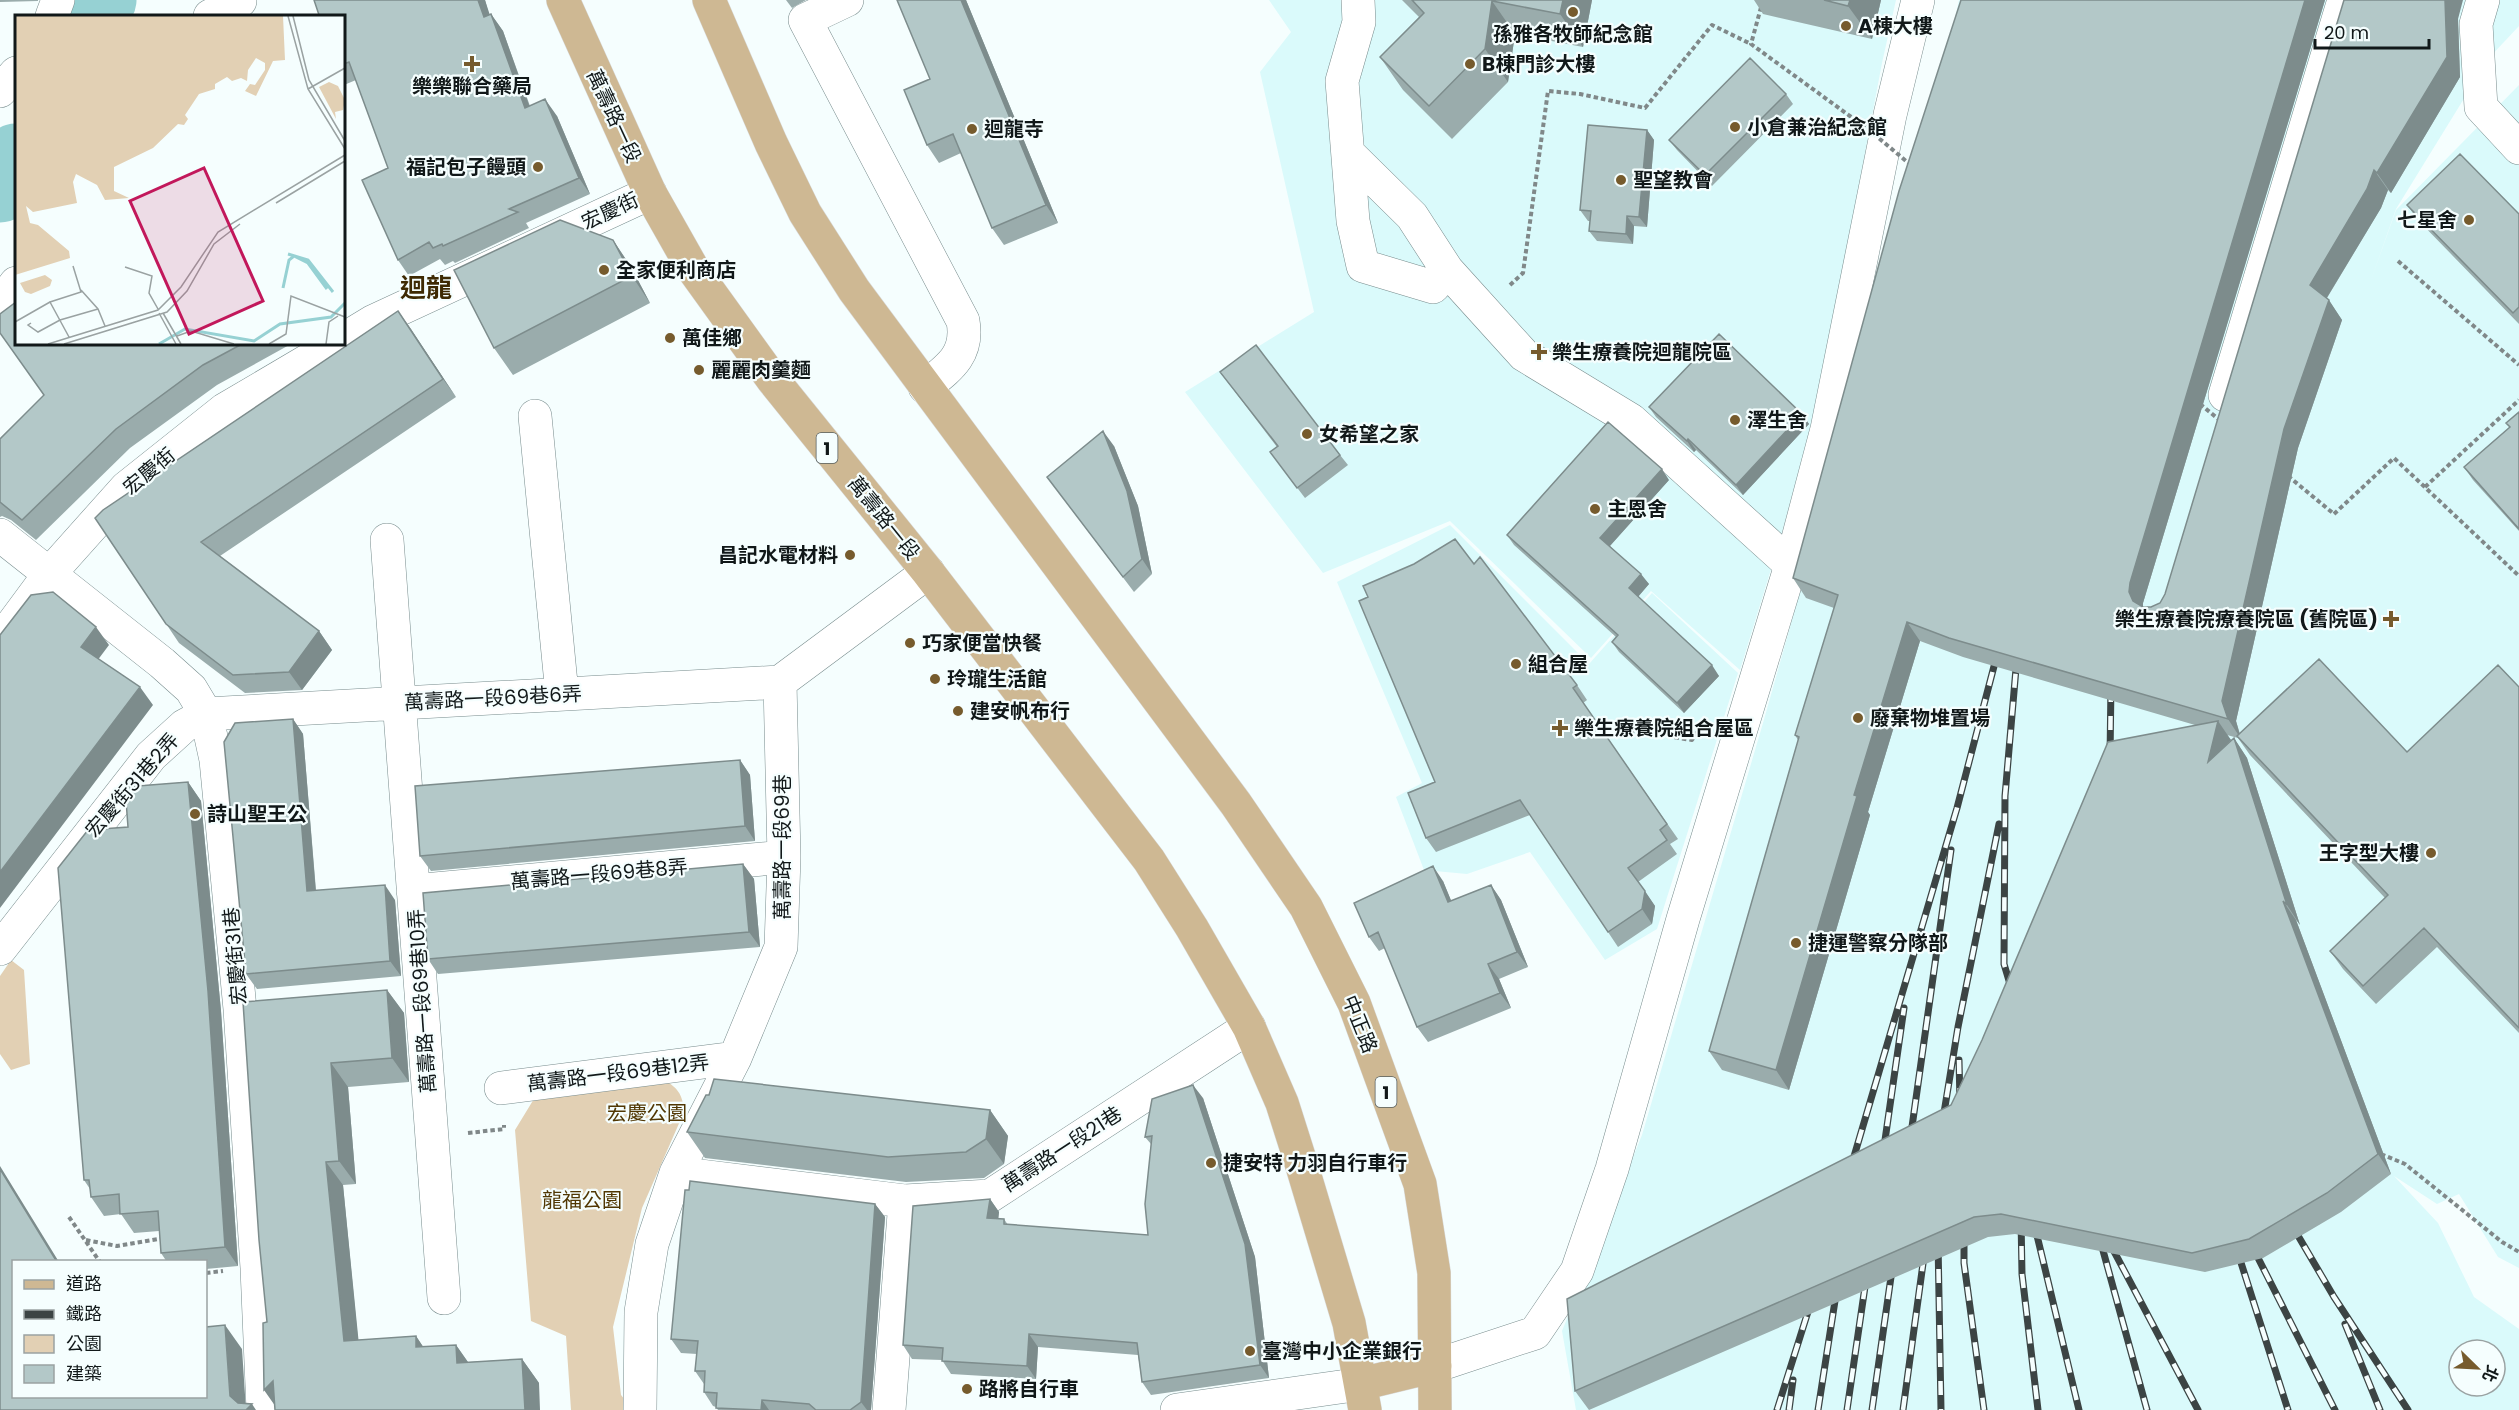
<svg xmlns="http://www.w3.org/2000/svg" width="2519" height="1410" font-family="Poppins,'Noto Sans TC',sans-serif">
<style>
.built{fill:#dafafb;fill-rule:evenodd}
.green{fill:#e2d0b4}
.lines{fill:none;stroke-linecap:round;stroke-linejoin:round}
.river{stroke:#96d1d3;stroke-width:69}
.minor-casing{stroke:#788c8d;stroke-width:34}
.major-casing{stroke:#d9dada;stroke-width:34}
.path{stroke:#808889;stroke-width:4;stroke-dasharray:4.5 3;stroke-linecap:butt}
.minor{stroke:#fff;stroke-width:33}
.major{stroke:#ceb893;stroke-width:33}
.rail-casing{stroke:#3c4444;stroke-width:7}
.rail{stroke:#f5fefe;stroke-width:4.5;stroke-dasharray:14;stroke-linecap:butt}
.path-bridge{stroke:#808889;stroke-width:4;stroke-dasharray:4.5 3;stroke-linecap:butt}
.wall{fill:#9aacac}
.shaded-wall{fill:#7d8c8c}
.building{fill:#b3c8c8;stroke:#7d8c8c;stroke-width:1.5}
.poi-dot{fill:#765b2d;stroke:#f5fefe;stroke-width:2}
.labels{text-anchor:middle;dominant-baseline:central;stroke-width:4.5;stroke-linejoin:round;paint-order:stroke}
.shield{fill:#f5fefe;stroke:#555d5e;stroke-width:1.5}
.shield-label{font-size:18px;font-weight:bold;fill:#111819}
.poi-label{font-size:20px;font-weight:bold;fill:#111819;stroke:#f5fefe;text-anchor:start}
.street-label{font-size:20px;fill:#111819;stroke:#f5fefe}
.park-label{font-size:20px;fill:#513703;stroke:#f5fefe}
.district-label{font-size:26px;font-weight:bold;fill:#3e2a03;stroke:#f5fefe}
.inset-river{fill:none;stroke:#96d1d3;stroke-width:3}
.inset-road{fill:none;stroke:#9aa2a2;stroke-width:1.5}
.view{fill:#c2185b;fill-opacity:0.15;stroke:#c2185b;stroke-width:3}
.inset-edge{fill:none;stroke:#111819;stroke-width:3}
</style>
<rect width="100%" height="100%" fill="#f5fefe"/>
<path class="built" d="M1269,0H1896L1882,63L1820,391L1780,540L1740,670L1651,591L1591,658L1450,521L1323,573L1185,392L1314,312L1260,72L1291,32Z
M1959,0H2519V26L2489,58L2396,209L2370,283L2396,210L2519,85V1268L2498,1257L2459,1194L2437,1204L2394,1176L2438,1223L2474,1297L2519,1329V1410H1576L1562,1331L1642,1135L1763,723L1936,109ZM2459,1350H2495V1386H2459Z
M1450,525L1589,664L1652,593L1738,673L1657,929L1605,960L1530,852L1467,874L1424,870L1396,797L1422,783L1337,582Z"/>
<path class="green" d="M11,960L24,970L30,1064L11,1070L0,1054V976Z
M661,1079C677,1086 683,1094 684,1112L642,1208L613,1327L621,1395L633,1410H571L566,1336L531,1321L515,1130L540,1089Z"/>
<g class="lines">
<path class="river" d="M93,16L102,0
M0,188L16,158"/>
<g class="minor-casing">
<path id="minor" d="M847,0L805,20L963,321C969,355 949,368 925,387
M2483,0L2476,24L2481,107L2519,148
M52,16L58,0
M210,16L240,1
M0,91L16,73
M1349,154L1412,216L1447,270L1433,287L1363,266L1353,221L1342,81L1359,22L1358,0
M1447,270L1524,355L1631,420L1791,565
M0,304L16,283
M344,339L372,322L650,193
M2225,395L2344,0
M535,416L562,694
M0,535L162,663L191,689L206,714L216,760L240,1009L257,1268L263,1410
M387,540L444,1298
M0,641L51,572L126,488L224,410L336,344
M413,891L784,857
M0,949L151,756L184,726L206,714L780,682
M501,1088L735,1058
M676,1173L905,1201L990,1196L1249,1027
M1435,1366L1535,1333L1577,1271L1612,1169L1683,919L1791,565L1827,429L1890,115L1918,0
M640,1410L641,1312L652,1244L676,1173L735,1058L781,947L784,857L780,682L928,572
M889,1410L905,1201
M1177,1410L1361,1384"/>
</g>
<g class="major-casing">
<path id="major" d="M563,0L650,193L693,269L773,380L928,572L1149,860L1192,928L1249,1027L1282,1103L1302,1166L1349,1323L1365,1410
M709,0L771,143L805,213L854,290L1236,804L1306,907L1354,1003L1420,1184L1434,1273L1435,1410
M1361,1384L1435,1366"/>
</g>
<path class="path" d="M1763,0L1751,44L1854,119
M2398,261L2519,365
M1510,285L1523,273L1548,91L1580,94L1645,108L1712,25L1751,44
M2425,487L2519,400
M2334,514L2394,458L2519,576
M1593,725L1692,740L1702,725
M468,1133L504,1129V1125
M2381,1154L2405,1164L2502,1242L2519,1252
M69,1217L100,1262
M86,1240L117,1246L164,1238
M206,1273L223,1271"/>
<use href="#minor" class="minor"/>
<use href="#major" class="major"/>
<g class="rail-casing">
<path id="rail" d="M2110,758L2111,683
M2013,994L2004,964L2005,796L2017,657
M1959,1060L1960,1102
M1942,1125L1958,1027L1999,824
M1910,1141L1951,850
M1883,1154L1904,1008
M1850,1170L1957,808L1998,651
M2021,1218L2022,1274L2038,1410
M2290,1222L2334,1297L2408,1410
M2034,1223L2079,1410
M1964,1231V1263L1984,1410
M2099,1236L2147,1410
M2108,1240L2198,1410
M1938,1241L1941,1410
M2251,1244L2335,1410
M2236,1247L2288,1410
M2345,1324L2380,1410
M1777,1410L1812,1299
M1789,1410L1793,1380
M1818,1410L1837,1288
M1847,1410L1867,1273
M1872,1410L1893,1263
M1903,1410L1925,1249"/>
</g>
<use href="#rail" class="rail"/>
<path class="path-bridge" d="M1862,124L1912,166
M2200,404L2222,422
M2288,476L2334,514"/>
</g>
<path class="wall" d="M0,0H38V1L0,2Z
M314,0H485L489,15L491,14L503,31L530,106L557,116L590,194L526,223L529,228L455,263L453,261L445,265L440,259L409,276L398,260L388,168L356,80L344,85V16L319,15Z
M786,0H806L792,8Z
M966,0L1058,223L1004,245L992,228L961,153L939,163L927,145L930,79Z
M1402,0H1592L1583,47L1515,34L1508,82L1452,139L1403,90L1380,57L1419,17Z
M1754,0H1881L1872,39L1763,14Z
M1961,0H2325L2143,603V607H2151L2160,603L2165,594L2344,0L2458,19L2460,77L2391,193L2388,190L2381,208L2327,298L2342,320L2298,448L2236,721L2240,734L2407,752L2519,687V1033L2437,947L2376,1004L2343,969L2330,951L2385,898L2250,755L2238,738L2227,735L2231,740L2234,738L2247,758L2300,925L2296,920L2391,1174L2341,1212L2263,1258L2205,1272L2015,1234L1988,1237L1589,1410L1575,1391L1951,1105L2195,725L1963,657L1920,641L1868,812L1870,815L1789,1090L1722,1070L1709,1051L1798,740L1795,735L1834,608L1806,598L1793,578Z
M1786,94L1793,104L1712,186L1677,150L1669,140Z
M1647,130L1654,140L1647,227L1634,226L1633,244L1597,241L1589,231L1590,221H1588L1580,210Z
M2407,205L2519,214V324L2418,220Z
M613,240L631,267L650,303L513,375L494,348Z
M398,311L456,397L220,556L319,631L332,650L302,690L245,693L179,643L95,518Z
M16,344H291L217,385L130,448L36,540L11,520L2,516L0,517V438L44,395Z
M1220,372L1340,455L1348,465L1305,498L1270,452L1277,447Z
M1649,407L1802,414L1809,424L1743,495L1696,450L1694,452L1656,417Z
M2519,412V531L2473,480L2464,467L2510,427Z
M1114,446L1138,506L1152,574L1134,592L1047,477Z
M1669,480L1610,546L1649,584L1638,597L1719,676L1684,713L1619,652L1612,642L1616,637L1514,545L1507,535Z
M1474,564L1577,685L1587,700L1583,703L1678,839L1670,844L1677,854L1638,882L1655,906L1652,924L1618,947L1530,815L1436,852L1426,838L1435,782L1368,597Z
M293,719L303,734L316,890L395,900L401,976L257,989L246,974Z
M740,760L750,775L755,841L431,871L420,856Z
M188,782L201,801L221,1011L238,1266L206,1269V1262H167L161,1253L159,1231L134,1233L121,1214L104,1216L91,1197L90,1189L84,1180L128,827Z
M743,864L754,879L760,947L438,974L428,959Z
M1443,881L1451,901L1491,885L1501,900L1528,967L1499,979L1511,1008L1428,1042L1417,1027L1385,948L1379,951L1369,937Z
M387,990L404,1013L409,1082L348,1087L356,1184L343,1185L358,1340L416,1336L423,1347L456,1345L468,1362L522,1359L539,1383L267,1322L243,1002Z
M1203,1098L1255,1257L1269,1378L1151,1395L1142,1382L1138,1355L1038,1347L1036,1379L951,1374L942,1360L912,1359L903,1345L990,1199L999,1212L998,1219H1004L1008,1225L1148,1235L1151,1144L1145,1137Z
M990,1110L1008,1136L1004,1164L984,1178L906,1182L705,1158L687,1132Z
M875,1204L885,1217L871,1410H718L716,1407L713,1406L704,1392V1384L695,1371L697,1354L681,1353L671,1339Z"/>
<path class="shaded-wall" d="M478,0H485L496,34L484,17Z
M961,0H966L1058,223L1046,205Z
M1563,0H1592L1583,47L1560,14Z
M1850,0H1881L1872,39L1848,6Z
M2305,0H2325L2143,603V612L2133,601L2129,592L2130,583Z
M2445,0H2463L2458,19L2460,77L2391,193L2377,173Z
M1492,1L1515,34L1508,82L1485,49Z
M491,14L503,31L536,125L525,108Z
M545,99L557,116L590,194L579,178Z
M1647,130L1654,140L1647,227L1639,217Z
M2374,170L2388,190L2381,208L2323,304L2310,285Z
M1627,216L1634,226L1633,244L1626,234Z
M613,240L631,267L650,303L632,276Z
M2329,300L2342,320L2298,448L2236,721L2241,739L2228,719L2222,701L2284,429Z
M398,311L411,329L456,397L443,379Z
M1802,414L1809,424L1743,495L1736,485Z
M1103,431L1114,446L1138,506L1152,574L1142,559Z
M1688,439L1696,450L1694,452L1687,441Z
M1662,469L1669,480L1608,548L1600,538Z
M1641,574L1649,584L1636,599L1629,588Z
M1907,622L1920,641L1868,812L1870,815L1789,1090L1776,1070L1854,795Z
M96,627L109,645L94,665L81,647Z
M319,631L332,650L302,690L289,672Z
M1712,665L1719,676L1684,713L1677,703Z
M140,687L153,705L0,908V872Z
M293,719L303,734L317,906L307,891Z
M2218,721L2231,740L2208,762Z
M2234,738L2247,758L2300,925L2287,905Z
M740,760L750,775L755,841L745,826Z
M188,782L201,801L221,1011L238,1266L225,1247Z
M743,864L754,879L760,947L749,932Z
M1433,866L1443,881L1458,917L1448,902Z
M385,885L395,900L401,976L390,961Z
M1491,885L1501,900L1528,967L1517,952Z
M1645,891L1655,906L1652,924L1642,909Z
M2283,901L2296,920L2391,1174L2378,1154Z
M1488,964L1499,979L1511,1008L1500,993Z
M387,990L404,1013L409,1082L392,1058Z
M331,1063L348,1087L356,1184L339,1161Z
M1193,1085L1203,1098L1255,1257L1269,1378L1260,1365Z
M990,1110L1008,1136L1004,1164L986,1139Z
M326,1162L343,1185L361,1365L344,1341Z
M0,1166L59,1262H57L0,1169Z
M990,1199L999,1212L997,1231L987,1218Z
M875,1204L885,1217L871,1410H867L861,1402Z
M225,1325L242,1349L246,1410L252,1404L256,1410H240L230,1396Z
M1029,1334L1038,1347L1036,1379L1027,1366Z
M416,1336L432,1360L416,1347Z
M456,1345L472,1368L457,1363Z
M522,1359L539,1383L540,1410H525Z
M273,1381L278,1410L264,1390Z
M762,1400L769,1410H761Z"/>
<path class="building" d="M314,0H478L484,17L491,14L525,108L545,99L579,178L509,209L518,212L443,246L442,244L433,248L429,242L398,260L362,180L388,168L349,62L344,64V16H314L319,15Z
M897,0H961L1046,205L992,228L953,134L927,145L904,90L930,79Z
M1412,0H1563L1560,14L1492,1L1485,49L1429,106L1380,57L1424,13Z
M1824,0H1850L1848,6Z
M1961,0H2305L2130,583L2129,592L2133,601L2143,607H2151L2160,603L2165,594L2344,0H2445L2447,57L2377,173L2374,170L2367,189L2310,285L2329,300L2284,429L2222,701L2228,719L1949,638L1907,622L1854,795L1857,796L1776,1070L1709,1051L1799,737L1795,735L1838,595L1793,578L1899,191Z
M1750,58L1786,94L1705,175L1669,140Z
M1588,125L1647,130L1639,217L1627,216L1626,234L1589,231L1591,211L1580,210Z
M2460,154L2519,214V307L2513,313L2407,205Z
M560,220L613,240L632,276L494,348L454,270Z
M16,302V344H242L203,365L116,429L22,520L0,502V439L44,395L0,333V314Z
M398,311L443,379L201,542L319,631L289,672L233,675L166,624L95,518L103,510Z
M1719,334L1802,414L1736,485L1688,439L1687,441L1649,407Z
M1256,345L1340,455L1297,488L1270,452L1278,446L1220,372Z
M2519,412V529L2464,467L2510,427L2506,423Z
M1608,422L1662,469L1600,538L1641,574L1629,588L1712,665L1677,703L1612,642L1618,635L1507,535Z
M1103,431L1127,491L1142,559L1123,577L1047,477Z
M1455,539L1474,564L1480,557L1577,685L1573,688L1667,824L1660,830L1667,840L1628,868L1645,891L1642,909L1608,932L1520,800L1426,838L1408,793L1435,782L1359,601L1368,597L1363,586L1414,564Z
M53,592L96,627L81,647L140,687L0,872V635L31,595Z
M2319,659L2407,752L2498,665L2519,687V1028L2424,928L2363,986L2330,951L2388,895L2237,736Z
M293,719L307,891L385,885L390,961L246,974L224,742L235,723Z
M2218,721L2208,762L2234,738L2287,905L2283,901L2378,1154L2327,1193L2249,1239L2192,1253L2001,1214L1974,1217L1575,1391L1567,1299L1951,1105L1982,1040L2108,742Z
M740,760L745,826L420,856L415,786Z
M188,782L208,991L225,1247L161,1253L158,1211L120,1214L119,1194L91,1197L89,1180H84L58,868L88,830L128,827L125,787Z
M743,864L749,932L428,959L423,893Z
M1433,866L1448,902L1491,885L1517,952L1488,964L1500,993L1417,1027L1378,932L1369,937L1354,903Z
M387,990L392,1058L331,1063L339,1161L326,1162L344,1341L416,1336V1347L456,1345L457,1363L522,1359L525,1410H275L273,1381L264,1390L263,1323L267,1322L259,1240L243,1002Z
M714,1079L990,1110L986,1139L966,1152L888,1157L687,1132L706,1095H709Z
M1193,1085L1245,1244L1260,1365L1142,1382L1137,1343L1029,1334L1027,1366L942,1361L943,1348L903,1345L913,1206L990,1199L987,1218L1004,1219V1224L1148,1235L1145,1204L1152,1136L1145,1137L1152,1099Z
M0,1169L57,1262H14V1396H206V1327L225,1325L230,1396L238,1403L252,1404L246,1410H0Z
M690,1181L875,1204L861,1402L850,1410H816L809,1404L762,1400L761,1410L716,1408L717,1393L704,1392L705,1371H695L698,1341L671,1339L685,1190H689Z"/>
<g class="poi-dot">
<circle cx="1573" cy="12" r="6"/>
<circle cx="1846" cy="26" r="6"/>
<path d="M469 55h6v6h6v6h-6v6h-6v-6h-6v-6h6z"/>
<circle cx="1470" cy="64" r="6"/>
<circle cx="1735" cy="127" r="6"/>
<circle cx="972" cy="129" r="6"/>
<circle cx="538" cy="167" r="6"/>
<circle cx="1621" cy="180" r="6"/>
<circle cx="2469" cy="220" r="6"/>
<circle cx="604" cy="270" r="6"/>
<circle cx="670" cy="338" r="6"/>
<path d="M1536 343h6v6h6v6h-6v6h-6v-6h-6v-6h6z"/>
<circle cx="699" cy="370" r="6"/>
<circle cx="1735" cy="420" r="6"/>
<circle cx="1307" cy="434" r="6"/>
<circle cx="1595" cy="509" r="6"/>
<circle cx="850" cy="555" r="6"/>
<path d="M2388 610h6v6h6v6h-6v6h-6v-6h-6v-6h6z"/>
<circle cx="910" cy="643" r="6"/>
<circle cx="1516" cy="664" r="6"/>
<circle cx="935" cy="679" r="6"/>
<circle cx="958" cy="711" r="6"/>
<circle cx="1858" cy="718" r="6"/>
<path d="M1557 719h6v6h6v6h-6v6h-6v-6h-6v-6h6z"/>
<circle cx="195" cy="814" r="6"/>
<circle cx="2431" cy="853" r="6"/>
<circle cx="1796" cy="943" r="6"/>
<circle cx="1211" cy="1163" r="6"/>
<circle cx="1250" cy="1351" r="6"/>
<circle cx="967" cy="1389" r="6"/>
</g>
<g class="labels">
<g class="shield">
<rect x="816.5" y="433" width="21" height="30" rx="4.5"/>
<rect x="1375.5" y="1077" width="21" height="30" rx="4.5"/>
</g>
<g class="shield-label">
<text x="827" y="448">1</text>
<text x="1386" y="1092">1</text>
</g>
<g class="poi-label">
<text x="1858" y="26">A棟大樓</text>
<text x="1573" y="34" text-anchor="middle">孫雅各牧師紀念館</text>
<text x="1482" y="64">B棟門診大樓</text>
<text x="472" y="86" text-anchor="middle">樂樂聯合藥局</text>
<text x="1747" y="127">小倉兼治紀念館</text>
<text x="984" y="129">迴龍寺</text>
<text x="526" y="167" text-anchor="end">福記包子饅頭</text>
<text x="1633" y="180">聖望教會</text>
<text x="2457" y="220" text-anchor="end">七星舍</text>
<text x="616" y="270">全家便利商店</text>
<text x="682" y="338">萬佳鄉</text>
<text x="1552" y="352">樂生療養院迴龍院區</text>
<text x="711" y="370">麗麗肉羹麵</text>
<text x="1747" y="420">澤生舍</text>
<text x="1319" y="434">女希望之家</text>
<text x="1607" y="509">主恩舍</text>
<text x="838" y="555" text-anchor="end">昌記水電材料</text>
<text x="2378" y="619" text-anchor="end">樂生療養院療養院區 (舊院區)</text>
<text x="922" y="643">巧家便當快餐</text>
<text x="1528" y="664">組合屋</text>
<text x="947" y="679">玲瓏生活館</text>
<text x="970" y="711">建安帆布行</text>
<text x="1870" y="718">廢棄物堆置場</text>
<text x="1574" y="728">樂生療養院組合屋區</text>
<text x="207" y="814">詩山聖王公</text>
<text x="2419" y="853" text-anchor="end">王字型大樓</text>
<text x="1808" y="943">捷運警察分隊部</text>
<text x="1223" y="1163">捷安特 力羽自行車行</text>
<text x="1262" y="1351">臺灣中小企業銀行</text>
<text x="979" y="1389">路將自行車</text>
</g>
<g class="street-label">
<text transform="translate(614 116) rotate(65)">萬壽路一段</text>
<text transform="translate(610 211) rotate(-25)">宏慶街</text>
<text transform="translate(149 471) rotate(-40)">宏慶街</text>
<text transform="translate(884 518) rotate(51)">萬壽路一段</text>
<text transform="translate(493 698) rotate(-3)">萬壽路一段69巷6弄</text>
<text transform="translate(132 785) rotate(-49)">宏慶街31巷2弄</text>
<text transform="translate(782 847) rotate(-90)">萬壽路一段69巷</text>
<text transform="translate(599 874) rotate(-5)">萬壽路一段69巷8弄</text>
<text transform="translate(235 956) rotate(-95)">宏慶街31巷</text>
<text transform="translate(422 1001) rotate(-94)">萬壽路一段69巷10弄</text>
<text transform="translate(1360 1024) rotate(68)">中正路</text>
<text transform="translate(618 1073) rotate(-7)">萬壽路一段69巷12弄</text>
<text transform="translate(1062 1149) rotate(-33)">萬壽路一段21巷</text>
</g>
<g class="park-label">
<text x="647" y="1113">宏慶公園</text>
<text x="582" y="1200">龍福公園</text>
</g>
<g class="district-label">
<text x="426" y="288">迴龍</text>
</g>
</g>
<g transform="translate(15 15)">
<rect width="330" height="330" fill="#f5fefe"/>
<path d="M0,1H268L270,45L258,46L241,81L230,76L235,69L240,70L250,55V48L241,43L233,55L232,66L226,63L217,66L212,62L200,69V74L184,79L170,100L173,104L169,110L163,109L138,133L99,152V176L114,183L90,185L82,170L61,159L58,167L62,188L18,197L11,191L15,208L23,210L54,236L55,243L0,260ZM314,67L323,71L330,85L328,95L320,97L321,104L304,72ZM30,260L37,265L35,271L16,279L10,277L5,268Z" fill="#e2d0b4"/>
<path class="inset-river" d="M273,239L293,245L318,277M268,273L274,245L279,241L293,248L312,274M144,329L170,314L239,326L265,309L316,302L330,288"/>
<path class="inset-road" d="M273,1L293,74L330,134M278,1L294,65L330,126M293,74L330,53M261,188L330,146M110,252L137,261L134,278L143,294M66,275L83,294L90,311M144,298L161,329M148,298L166,329M0,307L35,287M16,308L13,310L23,317L45,305L83,294M162,321L176,316L219,329M54,322L35,287L66,277L58,251M33,329L143,295L166,272L203,217L330,140M49,329L152,297L172,276L199,229L225,209M254,329L271,319L276,281L330,302M311,329L314,307L323,301"/>
<path class="view" d="M189,153L248,286L174,319L115,186Z"/>
<rect width="330" height="330" class="inset-edge"/>
</g>
<rect x="12" y="1260" width="195" height="138" fill="#f5fefe" stroke="#9aa2a2" stroke-width="1.5"/>
<rect x="24" y="1280" width="30" height="9" fill="#ceb893" stroke="#9aa2a2" stroke-width="1.5"/>
<text x="66" y="1290" font-size="18" fill="#111819">道路</text>
<rect x="24" y="1310" width="30" height="9" fill="#3c4444" stroke="#9aa2a2" stroke-width="1.5"/>
<text x="66" y="1320" font-size="18" fill="#111819">鐵路</text>
<rect x="24" y="1335" width="30" height="18" fill="#e2d0b4" stroke="#9aa2a2" stroke-width="1.5"/>
<text x="66" y="1350" font-size="18" fill="#111819">公園</text>
<rect x="24" y="1365" width="30" height="18" fill="#b3c8c8" stroke="#9aa2a2" stroke-width="1.5"/>
<text x="66" y="1380" font-size="18" fill="#111819">建築</text>
<g transform="translate(2477 1368) rotate(114)"><circle r="28" fill="#f5fefe" stroke="#9aa2a2" stroke-width="1.5"/>
<path d="M0-4.5L10 22L0 15L-10 22Z" fill="#765b2d"/>
<text y="-9" font-size="16" font-weight="bold" text-anchor="middle" fill="#111819">北</text>
</g>
<path d="M2315 39v9h114v-9" fill="none" stroke="#111819" stroke-width="3"/>
<text x="2324" y="39" font-size="18" fill="#111819" stroke="#f5fefe" stroke-width="4.5" paint-order="stroke">20 m</text>
</svg>
